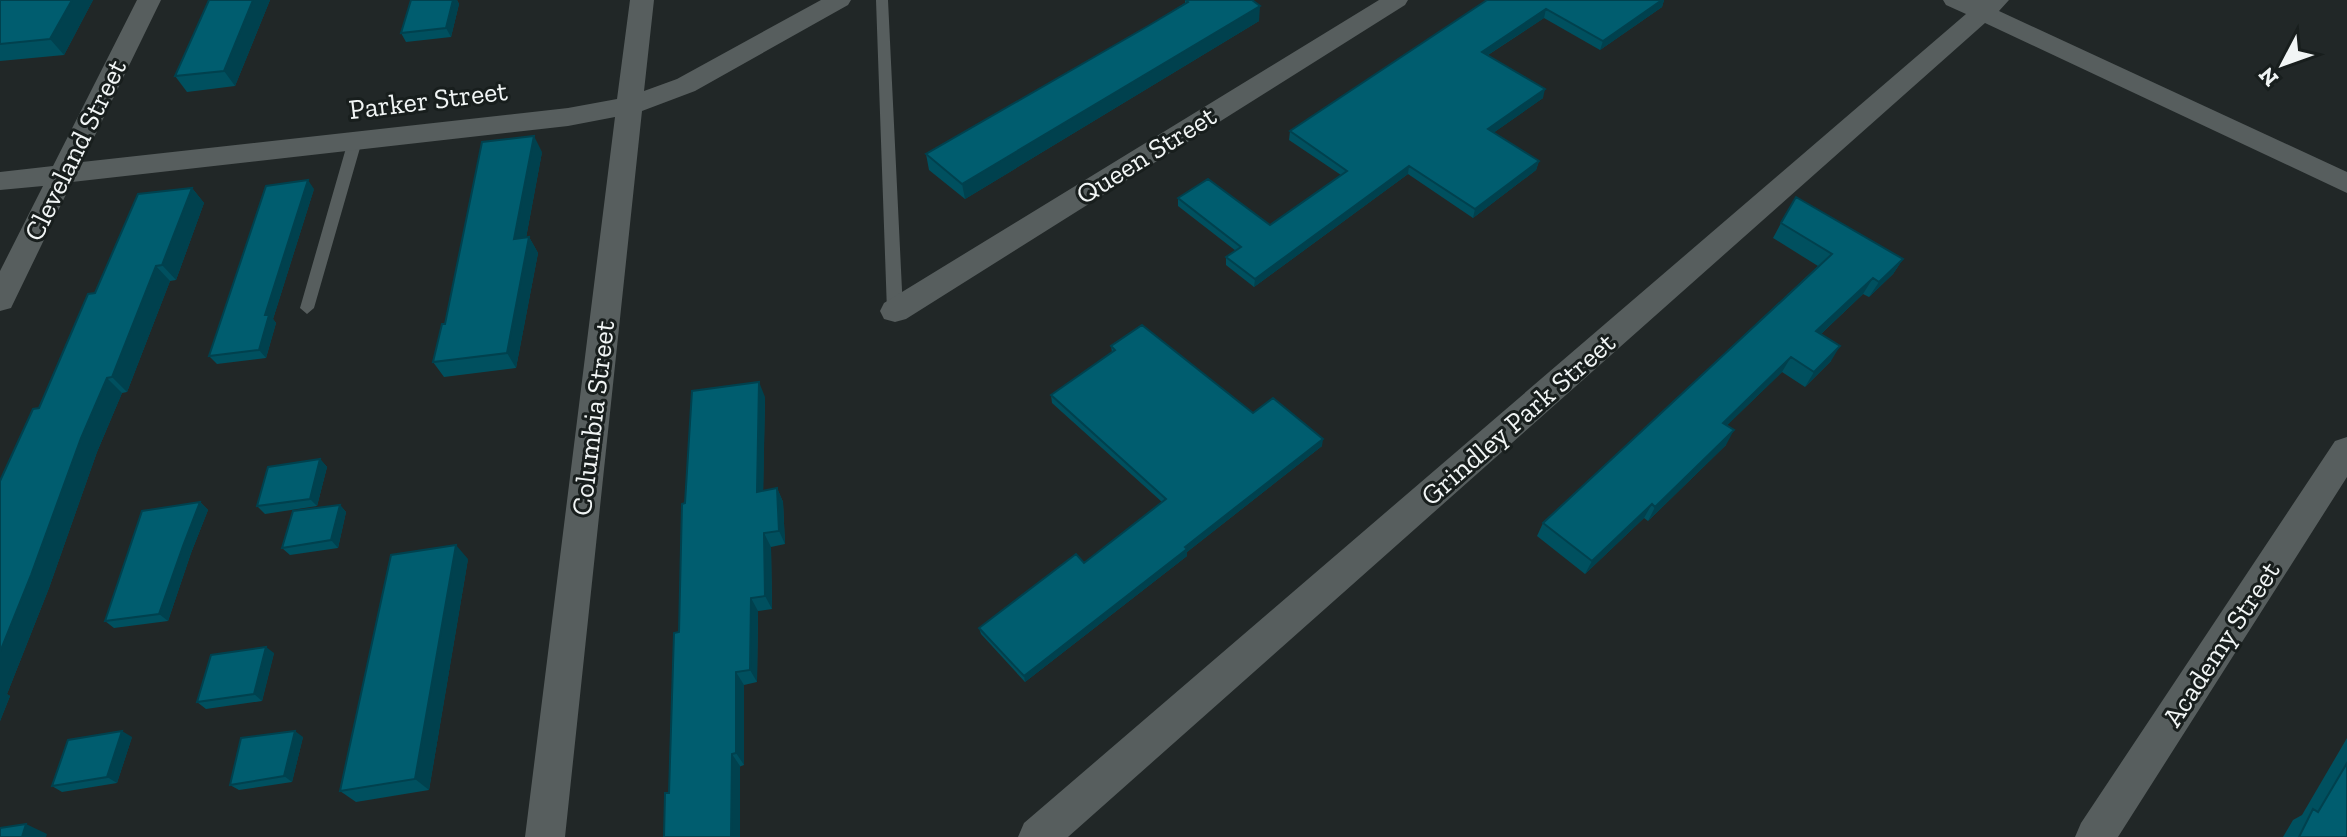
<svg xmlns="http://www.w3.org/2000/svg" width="2347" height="837" font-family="'Zilla Slab',serif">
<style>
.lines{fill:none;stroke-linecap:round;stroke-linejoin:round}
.service{fill:#575e5e;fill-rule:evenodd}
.minor{fill:#575e5e;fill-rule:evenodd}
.wall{fill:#00505f}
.shaded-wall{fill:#00414e}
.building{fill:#005d6f;stroke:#00414e;stroke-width:2}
.labels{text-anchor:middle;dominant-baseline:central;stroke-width:6;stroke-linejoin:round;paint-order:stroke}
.street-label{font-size:28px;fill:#f1f5f5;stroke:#181e1d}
</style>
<rect width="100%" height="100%" fill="#212727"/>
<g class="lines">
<path class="service" d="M876,0H888L903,311L895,317L887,311Z
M355,137L362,141L314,308L307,314L300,308L348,141Z"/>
<path class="minor" d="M137,0H161L82,162L568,108L617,99L630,0H654L644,91L677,79L821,0H851L848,5L695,91L642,111L565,837H525L615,117L568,126L72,182L11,308L0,311V271L43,186L0,190V172L53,166Z
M1379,0H1408L1405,5L906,319L895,322L884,319L880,311L884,303Z
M1943,0H2009L1999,11L2347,172V193L1985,23L1068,837H1018L1024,823L1966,14L1946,5Z
M2347,437V477L2118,837H2075L2081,823L2335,441Z"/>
</g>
<path class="wall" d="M0,0H93L64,55L0,61Z
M209,0H270L235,86L187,92L175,76Z
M411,0H457L459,4L451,37L406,42L401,33Z
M1185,0L1259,21L965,199L929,170L926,154L1148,26L1185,3Z
M1487,0H1664L1662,7L1600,50L1544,18L1488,55L1543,98L1493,133L1539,161L1536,170L1473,218L1408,174L1254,287L1226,265V257L1236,251L1178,206V198L1270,225L1341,175L1289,140L1290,131Z
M542,152L526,238L529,237L538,253L516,368L444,377L433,362L445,324Z
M192,188L204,203L176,280L170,281L127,392L122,393L97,452L49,588L7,694L10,696L0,721V481L39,408Z
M314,189L273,319L276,323L266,358L217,364L209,356Z
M1781,223L1903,259L1893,274L1869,297L1863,294L1821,334L1831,361L1805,387L1782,372L1727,425L1726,445L1648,521L1644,518L1585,574L1537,536L1543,523L1818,266L1773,238Z
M1111,346L1322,446L1187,552V556L1025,682L981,634L979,628L1084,563L1162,502L1052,403L1051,395L1112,352Z
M765,397L763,491L777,488L783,502L785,544L771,547L772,609L758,611L757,682L744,685V765L669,793L679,632Z
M320,459L327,467L317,506L265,514L257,506Z
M200,502L208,510L191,553L168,621L114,628L105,621Z
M340,505L346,512L338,548L290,555L282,548Z
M468,559L429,790L356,802L340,791Z
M274,653L262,701L206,709L197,702Z
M132,737L117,783L62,792L52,786Z
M303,737L292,782L239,790L230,785Z
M2347,738V837H2283L2293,820L2302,815Z"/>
<path class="shaded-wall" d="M72,0H93L64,55L50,39Z
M253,0H270L235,86L224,71Z
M453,0H457L459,4L451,37L446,28Z
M1662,0H1664L1662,7L1600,50L1603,41Z
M1260,6L1259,21L965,199L962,184Z
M1546,9L1544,18L1480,60L1482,52Z
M1545,89L1543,98L1486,138L1488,129Z
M534,136L542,152L523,254L514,239Z
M1539,161L1536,170L1473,218L1475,209Z
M1409,166L1408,174L1254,287L1255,279Z
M308,180L314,189L273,319L276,323L266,358L259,350L265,315Z
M192,188L204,203L176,280L162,265Z
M529,237L538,253L516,368L507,353Z
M1903,259L1893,274L1869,297L1879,282Z
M156,266L170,281L127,392L112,377Z
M1873,278L1863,294L1807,347L1816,331Z
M1840,346L1831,361L1805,387L1814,372Z
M1791,357L1782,372L1715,437L1723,423Z
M107,378L122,393L97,452L49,588L7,694L10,696L0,721V652L81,438Z
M759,382L765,397L763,506L757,492Z
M1734,430L1726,445L1648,521L1655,507Z
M1323,439L1322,446L1187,552V556L1025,682L1024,676L1185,547Z
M320,459L327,467L317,506L310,499Z
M777,488L783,502L785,544L779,531Z
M200,502L208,510L191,553L168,621L159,614L183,546Z
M1652,504L1644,518L1585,574L1592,561Z
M340,505L346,512L338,548L331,540Z
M764,533L771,547L772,609L765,596Z
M456,545L468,559L429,790L415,779Z
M751,598L758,611L757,682L750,670Z
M266,647L274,653L262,701L254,694Z
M736,672L744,685V765L736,753Z
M122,731L132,737L117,783L107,777Z
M295,731L303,737L292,782L284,776Z
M732,754L740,766V837H731Z
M26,824L47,834L46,837H22Z"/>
<path class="building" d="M0,0H72L50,39L0,44Z
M209,0H253L224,71L175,76Z
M411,0H453L446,28L401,33Z
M1186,0H1252L1260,6L962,184L926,154L1148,26L1188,2Z
M1487,0H1662L1603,41L1546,9L1482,52L1545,89L1488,129L1539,161L1475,209L1409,166L1255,279L1226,257L1241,247L1178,198L1208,179L1270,225L1347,171L1290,131Z
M534,136L514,239L529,237L507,353L433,362L442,324H445L482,142Z
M308,180L265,315H269L259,350L209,356L266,186Z
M192,188L162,265L156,266L112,377L107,378L81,438L31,575L0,652V481L33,409L39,408L88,294L95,293L138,194Z
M1796,197L1903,259L1879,282L1873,278L1816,331L1840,346L1814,372L1791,357L1723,423L1734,430L1655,507L1652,504L1592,561L1543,523L1832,254L1781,223Z
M1142,325L1253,413L1273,398L1323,439L1185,547L1187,549L1024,676L979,628L1076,554L1084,563L1166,499L1051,395L1115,350L1111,346Z
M759,382L757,492L777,488L779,531L764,533L765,596L751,598L750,670L736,672V753L732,754L731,837H664L665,793H669L674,633L679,632L682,504L685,503L692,391Z
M320,459L310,499L257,506L268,467Z
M200,502L183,546L159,614L105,621L142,511Z
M340,505L331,540L282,548L293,511Z
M456,545L415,779L340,791L391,555Z
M266,647L254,694L197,702L211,655Z
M122,731L107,777L52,786L68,740Z
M295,731L284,776L230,785L241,738Z
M2347,763V837H2299L2313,809L2318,812Z
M26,824L22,837H0V828Z"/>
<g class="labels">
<g class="street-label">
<text transform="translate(428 100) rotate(-7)">Parker Street</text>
<text transform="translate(75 150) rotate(-64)">Cleveland Street</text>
<text transform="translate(1146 155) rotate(-32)">Queen Street</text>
<text transform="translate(593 418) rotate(-83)">Columbia Street</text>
<text transform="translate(1518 419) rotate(-41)">Grindley Park Street</text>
<text transform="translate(2221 644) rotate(-57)">Academy Street</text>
</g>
</g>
<g transform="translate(2283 64) rotate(229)" stroke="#181e1d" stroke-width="6" paint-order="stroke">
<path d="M0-6L14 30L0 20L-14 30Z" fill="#f1f5f5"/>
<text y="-12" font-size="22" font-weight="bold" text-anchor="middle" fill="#f1f5f5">N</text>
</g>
</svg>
